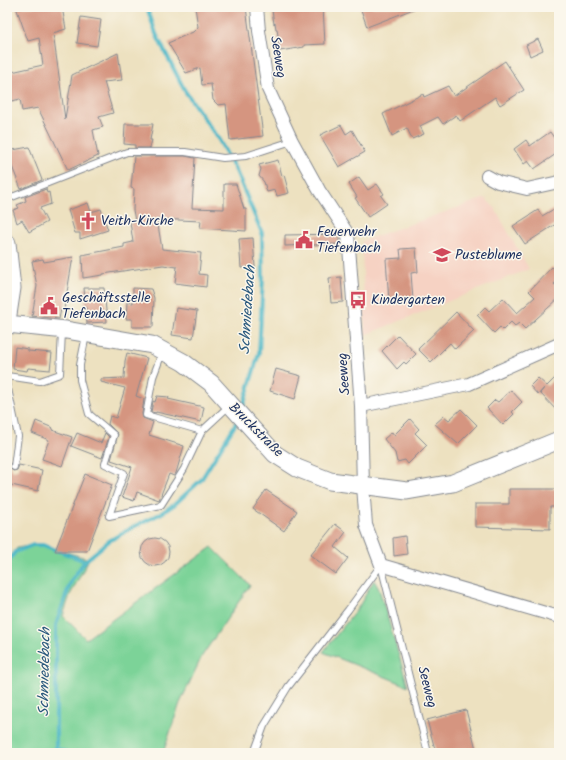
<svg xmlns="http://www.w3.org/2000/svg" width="566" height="760" font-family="Kalam,sans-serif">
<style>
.built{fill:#f6d2c3}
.green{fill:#7bd398;stroke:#4b817b}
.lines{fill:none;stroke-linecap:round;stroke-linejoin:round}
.stream{stroke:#4ab6c6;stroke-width:4}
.building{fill:#d59580}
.lane-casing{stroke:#84888f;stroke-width:8}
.street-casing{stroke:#84888f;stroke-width:14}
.secondary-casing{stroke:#84888f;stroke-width:19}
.lane{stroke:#fff;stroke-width:6}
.street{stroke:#fff;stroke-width:12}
.secondary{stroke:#fff;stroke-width:17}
.labels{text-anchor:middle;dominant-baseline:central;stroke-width:3;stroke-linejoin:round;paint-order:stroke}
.street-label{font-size:14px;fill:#1b2f5e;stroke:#fbf7ec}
.poi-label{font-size:14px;fill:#1b2f5e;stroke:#fbf7ec;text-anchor:start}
.water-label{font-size:15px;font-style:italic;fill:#29587d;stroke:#fbf7ec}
</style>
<rect width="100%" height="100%" fill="#fbf7ec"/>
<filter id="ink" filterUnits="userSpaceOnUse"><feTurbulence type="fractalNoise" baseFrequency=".025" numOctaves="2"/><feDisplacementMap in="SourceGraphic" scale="8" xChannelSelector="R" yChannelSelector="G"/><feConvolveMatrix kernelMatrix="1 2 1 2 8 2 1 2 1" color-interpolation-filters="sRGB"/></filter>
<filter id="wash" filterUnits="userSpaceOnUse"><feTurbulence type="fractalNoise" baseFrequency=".012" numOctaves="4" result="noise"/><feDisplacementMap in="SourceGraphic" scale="16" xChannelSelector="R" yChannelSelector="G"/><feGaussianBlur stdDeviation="0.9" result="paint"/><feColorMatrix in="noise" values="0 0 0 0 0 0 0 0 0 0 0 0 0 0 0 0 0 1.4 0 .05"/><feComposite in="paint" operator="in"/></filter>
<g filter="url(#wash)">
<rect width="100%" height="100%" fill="#ede1c0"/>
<path class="built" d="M485,198L494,207L529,269L365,335L362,241Z"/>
<path class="green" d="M40,544L89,559L70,595L63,616L86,639L212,547L250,585L202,656L180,703L163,753H7V561L17,548Z
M374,580L379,589L408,686L323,652L358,608Z"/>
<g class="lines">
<path class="stream" d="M147,7L156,34L185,91L219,140L236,171L262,233L263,277L259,353L242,410
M7,563L15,552L33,545H43L85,561
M56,748L68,753
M56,753V625L71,581L85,561L109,541L133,527L160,514L175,504L201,480L238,420"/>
</g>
<g id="blocks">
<path class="building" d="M16,7H62L66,29L53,33L65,119L72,75L118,53L122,80L104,82L113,113L99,117L103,127L93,130L98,156L68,170L38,108L22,111L20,99L12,101L7,73L43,65L39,38L28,41Z
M195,7H246L263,136L230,140L226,104L218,105L213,100L211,84L202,85L200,68L186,73L168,43L193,32L198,27Z
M291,7H323L325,44L304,45V47L280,51L277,29H276L275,23L274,24L272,10Z
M360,7H415L416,8L367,27Z
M81,17L101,20L97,46L77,43Z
M538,39L543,50L530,56L526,45Z
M505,61L524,90L500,105L495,97L460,121L456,115L443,124L438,117L420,126L424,134L412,139L407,128L392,136L383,114L423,94L424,97L448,86L454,96Z
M125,124H153L150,140H152L150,148H135V145L124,144Z
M341,125L346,134L352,130L365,152L339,167L320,135Z
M550,132L559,145V152L534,169L528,161L524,164L514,149L526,140L530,146Z
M29,147L42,180L21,189L7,154V151Z
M134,156H185L195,158L192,208L224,209V184H236L244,209H246V231L200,228L201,221L157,219L162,249L201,253L199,274L207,275L206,287L175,283L177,267L163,265L103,274V275L83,278L82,255L124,247V244L133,242L130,222L135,221L133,210L134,189L131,188Z
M278,160L282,176L284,175L289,193L277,196L275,190L267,192L264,182L259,176L261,169L259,165Z
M359,177L368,190L377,184L384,194L381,196L387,204L368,217L355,198L357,197L349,184Z
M46,189L47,193L49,192L51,204L40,208L47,222L29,232L22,220L17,223L13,210L19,208L17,205L26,201L25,197Z
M88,203L91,212L101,209L108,230L80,239V233H75L68,210Z
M559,206V222L525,244L513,226L538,210L542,216Z
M339,234V244L285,246V235Z
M253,238L255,267L241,268L239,239Z
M416,248L418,272L411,273L413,300L389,302L386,259L401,258L400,249Z
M73,257L64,310L61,309L59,319L32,316L37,286L32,261L43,259L44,262Z
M552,267L559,273V279L554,284L559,289V298L525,329L519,323L515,326L511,322L503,330L500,327L494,333L477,315L485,307L489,311L503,298L517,313L535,297L529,291Z
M341,277L343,302L331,303L329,278Z
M84,288H104L107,322L87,323Z
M133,288L151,289L154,298L153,327H132V319H126L127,302L133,303Z
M176,308L197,311L193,338L172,335Z
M456,312L474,331L455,349L450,343L431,362L418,349Z
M398,335L416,354L406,364L404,362L397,369L382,351Z
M15,347L28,349V351L52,353L50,370L28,368L27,371L13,369Z
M127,353L147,358L136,396L144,399L142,414L143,418L153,422L149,435L184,446L176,473L174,476L169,474L159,500L137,492L134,501L122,497L132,467L111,460L118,434L108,424L110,416L116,418L125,388L101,382V379L124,378L125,361Z
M276,369L301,376L295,399L270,391Z
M559,374V413L540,393L545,387L538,395L530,386L538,378L547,386Z
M511,390L522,402L512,412L514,414L503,425L487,408L495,400L498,402Z
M157,396L169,397L168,399L204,407L201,422L156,412V413L151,412L153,401L155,402Z
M461,409L477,425L458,444L435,424L444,416L449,420Z
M410,419L419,429L415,433L427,445L408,464L405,460L397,462L395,453L384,439L392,432L394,435Z
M36,421L53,428L52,430L72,437L62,466L42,459L49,440L32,433Z
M77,433L101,443L105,433L109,437L102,458L71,446Z
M7,462L10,463V468L13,471L17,470L19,465L42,470L38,491L7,484Z
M85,474L112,485L87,551H55Z
M509,489H559V507H550V529L475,527V504H509Z
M266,490L297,511L284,531L253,509Z
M335,524L346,532L335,547L348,558L336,574L310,555Z
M405,536L407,554L394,556L393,538Z
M141 552a14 14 0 1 1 28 0a14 14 0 1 1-28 0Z
M466,710L477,753H436L427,720Z"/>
</g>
</g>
<g filter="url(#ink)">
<use href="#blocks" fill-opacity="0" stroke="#84888f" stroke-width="1"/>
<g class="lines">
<g class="lane-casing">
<path id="lane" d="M7,199L127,152H185L223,158L246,156L292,141
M86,335L80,365V380L89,414L114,435L105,464L124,473L109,516L161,505L184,469L202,431
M162,353L153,377L146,415L202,431L230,405
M7,376L40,381L60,374L62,331
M7,384L18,436L14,467
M381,565L428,753
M254,753L264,726L288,687L348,610L381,565"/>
</g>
<g class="street-casing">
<path id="street" d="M257,7L259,31L268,89L292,141L319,190L348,234L361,406L363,486L366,525L381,565L559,617
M487,176L498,182L527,189L559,182
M361,406L469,384L559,344"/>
</g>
<g class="secondary-casing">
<path id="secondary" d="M7,243L12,288L7,321
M7,324L66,330L152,345L183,362L211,383L275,454L297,468L330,481L407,491L453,483L559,440"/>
</g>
<use href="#lane" class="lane"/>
<use href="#street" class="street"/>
<use href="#secondary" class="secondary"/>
</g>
</g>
<defs>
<g id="church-bare" transform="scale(1.38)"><path d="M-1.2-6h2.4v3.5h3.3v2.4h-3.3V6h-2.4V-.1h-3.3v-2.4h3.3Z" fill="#d1495b" stroke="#fbf7ec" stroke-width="2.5" paint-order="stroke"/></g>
<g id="civic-bare" transform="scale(1.38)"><path d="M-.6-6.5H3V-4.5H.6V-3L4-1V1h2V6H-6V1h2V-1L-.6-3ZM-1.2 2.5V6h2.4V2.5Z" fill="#d1495b" stroke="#fbf7ec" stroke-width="2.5" paint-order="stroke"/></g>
<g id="school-bare" transform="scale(1.38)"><path d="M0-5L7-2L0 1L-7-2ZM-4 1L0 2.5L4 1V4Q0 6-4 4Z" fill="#d1495b" stroke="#fbf7ec" stroke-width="2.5" paint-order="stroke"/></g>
<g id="bus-bare" transform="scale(1.38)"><path d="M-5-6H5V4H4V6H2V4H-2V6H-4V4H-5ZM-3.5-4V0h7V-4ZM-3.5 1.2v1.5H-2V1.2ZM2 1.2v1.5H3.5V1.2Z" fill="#d1495b" stroke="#fbf7ec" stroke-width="2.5" paint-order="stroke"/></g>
</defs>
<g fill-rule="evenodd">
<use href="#church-bare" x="88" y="221"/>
<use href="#civic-bare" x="304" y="240"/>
<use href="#school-bare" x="442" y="255"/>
<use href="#bus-bare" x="358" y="300"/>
<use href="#civic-bare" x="49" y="306"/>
</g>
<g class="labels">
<g class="street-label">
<text transform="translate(278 57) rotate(81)">Seeweg</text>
<text transform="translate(344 374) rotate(-94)">Seeweg</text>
<text transform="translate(256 430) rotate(45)">Bruckstraße</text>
<text transform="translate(427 687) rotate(76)">Seeweg</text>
</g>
<g class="poi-label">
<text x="101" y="221">Veith-Kirche</text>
<text x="317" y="232">Feuerwehr<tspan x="317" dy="16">Tiefenbach</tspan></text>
<text x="455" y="255">Pusteblume</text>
<text x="62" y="298">Geschäftsstelle<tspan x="62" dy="16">Tiefenbach</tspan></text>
<text x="371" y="300">Kindergarten</text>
</g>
<g class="water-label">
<text transform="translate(248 310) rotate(-86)">Schmiedebach</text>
<text transform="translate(45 672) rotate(-89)">Schmiedebach</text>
</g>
</g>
<rect width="566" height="760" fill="none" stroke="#fbf7ec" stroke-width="24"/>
</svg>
